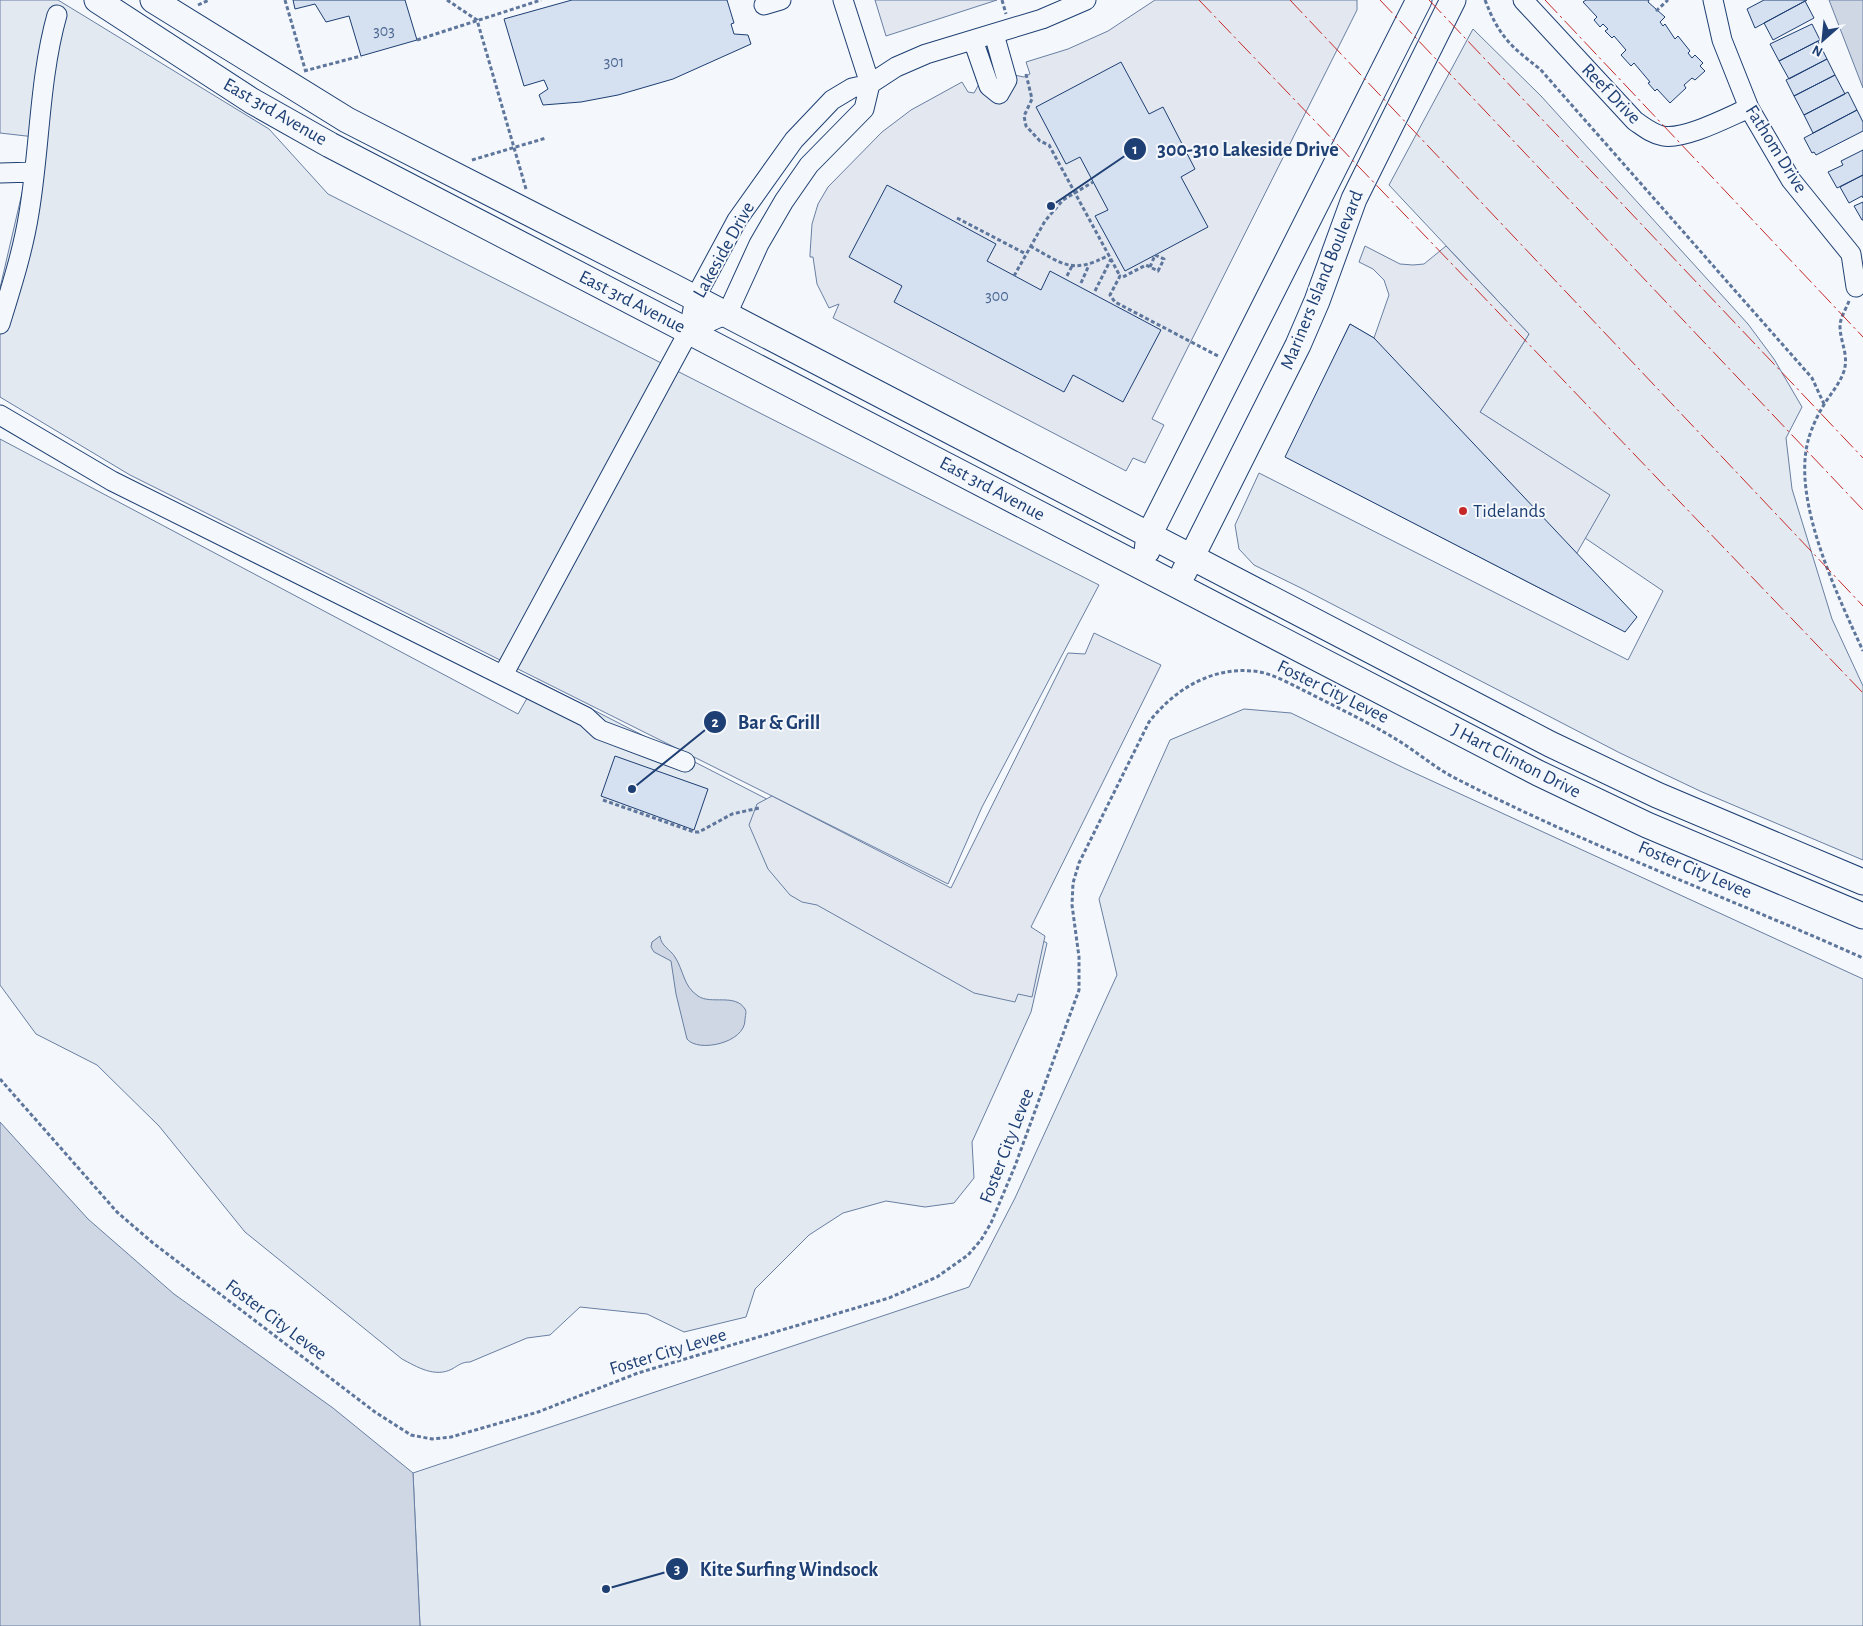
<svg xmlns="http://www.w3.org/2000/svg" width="1863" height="1626" font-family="'Alegreya Sans',sans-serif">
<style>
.green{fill:#e3e9f0;stroke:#687fa3}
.parking{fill:#e3e8f0;stroke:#687fa3}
.water{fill:#cfd7e4;stroke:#687fa3}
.building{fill:#d5e0f0;stroke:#1d3f73}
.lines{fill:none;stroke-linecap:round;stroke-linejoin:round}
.minor-casing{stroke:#1d3f73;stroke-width:21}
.major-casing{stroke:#1d3f73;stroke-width:27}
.path{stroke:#5e769c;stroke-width:3;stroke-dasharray:4 2.5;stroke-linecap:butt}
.minor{stroke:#f4f7fb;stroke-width:19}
.major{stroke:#f4f7fb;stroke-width:25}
.power{stroke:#c62828;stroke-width:1;stroke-dasharray:18 4 2.5 4;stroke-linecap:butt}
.poi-dot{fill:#c62828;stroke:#f4f7fb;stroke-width:2}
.labels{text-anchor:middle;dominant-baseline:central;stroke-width:4;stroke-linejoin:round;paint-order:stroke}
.number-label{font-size:16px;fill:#4b6792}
.street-label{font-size:19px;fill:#1d3f73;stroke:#f4f7fb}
.poi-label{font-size:19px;fill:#1d3f73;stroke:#f4f7fb;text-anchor:start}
.leader{fill:none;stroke:#1d3f73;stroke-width:2}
.callout-dot{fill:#1d3f73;stroke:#f4f7fb;stroke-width:2}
.mark-label{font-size:15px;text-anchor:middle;font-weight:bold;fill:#fff}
.callout-label{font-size:20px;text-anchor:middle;font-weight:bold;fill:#1d3f73;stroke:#f4f7fb;stroke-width:4;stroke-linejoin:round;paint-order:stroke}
</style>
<rect width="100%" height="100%" fill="#f4f7fb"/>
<path class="green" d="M0,0H58L269,129L328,194L1099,585L982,807L948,884L130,475L0,397V288L35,137L0,133Z
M1473,29L1541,96L1748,324L1774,359L1802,407L1786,438L1792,489L1832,619L1863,686V860L1700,791L1620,753L1301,588L1254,565L1239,549L1235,525L1259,473L1628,660L1663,591L1585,538L1609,495L1480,412L1529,334L1389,185Z
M0,439L518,714L537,681L1047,943L1031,1012L972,1142L974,1178L954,1203L925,1207L886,1201L843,1213L809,1235L755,1289L746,1317L684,1332L647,1314L580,1307L550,1335L527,1338L470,1362C462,1362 459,1365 452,1369C435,1378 417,1367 402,1359L245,1232L159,1126L97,1065L36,1034L0,985Z
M1244,709L1291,713L1406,769L1863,979V1626H420L413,1473L969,1287L1015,1198L1117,975L1099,899L1170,740Z"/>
<path class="parking" d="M875,0H997L886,36Z
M1155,0H1357V10L1152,419L1164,425L1145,463L1133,458L1126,471L833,318L839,304L829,308L817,284L813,257H810V254L812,224L818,204L828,187L882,132L911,110L962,82L968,92L974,93L979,84L975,67L1006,57L1014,75L1024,77L1030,74L1026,62L1068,49L1108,31Z
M1365,246L1400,264L1413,265L1424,264L1446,246L1529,334L1480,412L1610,495L1553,595L1286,457L1350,324L1374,338L1389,295L1384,280L1373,269L1359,262Z
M1094,633L1161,665L1031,927L1045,936L1032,997L1018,994L1015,1002L974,993L817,905L802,902L790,895L768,869L749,825L757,804L772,796L951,888L1068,653L1085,654Z"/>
<path class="water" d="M1829,0H1863V88Z
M660,936C661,946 670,949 675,957C684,971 683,986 698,996C711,1005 735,993 745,1009C747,1012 745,1016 745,1020C745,1043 698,1053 687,1039L676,994L671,961L654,952L651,947L652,942Z
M0,1122L88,1219L174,1294L333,1408L413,1473L420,1626H0Z"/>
<path class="building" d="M293,0H405L417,40L361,56L349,16L326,22L315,4L295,9Z
M572,0H727L734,23L731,24L734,34L748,35L751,44L673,79L618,95L581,102L543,105L539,95L548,89L544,80L524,86L504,19Z
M1586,0H1649L1648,2L1665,17L1660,22L1663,26L1665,24L1675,39L1678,36L1690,51L1688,53L1692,58L1695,55L1703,63L1700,66L1705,71L1695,80L1692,78L1684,85L1686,88L1670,103L1657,89L1655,91L1648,83L1650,82L1634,63L1631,66L1621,55L1626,50L1614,36L1612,38L1605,31L1608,29L1603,24L1600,27L1594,20L1597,17L1583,2Z
M1764,0H1807L1755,28L1747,9Z
M1805,1L1814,18L1773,40L1764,23Z
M1812,24L1820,40L1779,61L1770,44Z
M1818,41L1827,59L1789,79L1779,61Z
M1827,59L1835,75L1794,96L1786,80Z
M1121,62L1149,114L1163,107L1195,169L1181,177L1208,227L1125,271L1095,216L1108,210L1080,157L1066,164L1036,107Z
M1835,75L1845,94L1804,115L1794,96Z
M1848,92L1857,110L1813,133L1804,115Z
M1857,110L1863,122V131L1816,155L1814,152L1812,153L1804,138Z
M1863,150V175L1837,188L1828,172L1843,165L1841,161Z
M1863,175V198L1862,196L1849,203L1840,187Z
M887,185L996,244L987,261L1041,290L1050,271L1161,330L1123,402L1073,375L1064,392L894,302L902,286L849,257Z
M1863,202V220H1862L1854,206Z
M1350,324L1374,338L1637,617L1625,632L1285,457Z
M615,756L708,789L694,830L601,796Z"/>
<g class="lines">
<g class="minor-casing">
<path id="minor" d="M843,0L870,84
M1523,0L1635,121C1644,127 1652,134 1663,136C1685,140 1728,117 1749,108
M1713,0L1722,40L1749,108L1791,180L1851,254L1856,287
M764,5L781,0
M973,40L989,86L999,94L1007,80L994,34
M0,173L34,172
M0,324C11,288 23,251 29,213C40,148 39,79 57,15
M689,331L727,314L759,244L784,201L809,165L864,109L870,84
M0,415L112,481L586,717L600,730L685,762
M503,675L689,331L695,298L737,220L794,140L832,100L852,88L870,84L896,67L926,54L1042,19L1086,0"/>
</g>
<g class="major-casing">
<path id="major" d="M97,0L252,101L330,145L1538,773L1647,825L1863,916
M153,0L347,120L670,285L1550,744L1657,795L1863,882
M1147,551L1149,535L1419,0
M1184,572L1298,345L1317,301L1354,199L1453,0"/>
</g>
<path class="path" d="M285,0L305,69
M447,0L477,20L526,189
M1002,0L1006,14
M1485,0C1499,36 1510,46 1540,69L1812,378L1824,404
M198,5L209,0
M1656,11L1668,0
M417,40L541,0
M304,71L361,56
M1026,74L1032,99L1024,116L1026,126L1040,141L1049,145L1120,276
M472,160L546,138
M957,218L1026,254
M1030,246C1063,264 1072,275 1109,255
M1150,267L1155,255L1164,259L1158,271L1146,265L1123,277L1120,276L1110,295L1115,302L1218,356
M1014,276L1045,221L1063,200L1093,182
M1067,276L1072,266
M1081,283L1089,265
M1095,291L1111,259
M1849,301C1846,309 1840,318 1840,326C1840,342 1849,354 1844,371C1840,383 1832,392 1825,403C1818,414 1811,429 1808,441C1792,502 1838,596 1863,651
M603,800L694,832H699L732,814L759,808
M0,1079L117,1212L153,1243L375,1412L411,1435L432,1439L451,1437L538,1412L638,1373L889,1298L937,1277L968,1255L981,1240L991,1223L1015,1166L1079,990V957L1072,905L1073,883L1079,863L1149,722C1173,691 1210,667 1252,671C1271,672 1290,684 1307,692C1338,708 1370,723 1399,741C1417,752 1434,767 1453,777C1585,845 1727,897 1863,958"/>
<use href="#minor" class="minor"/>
<use href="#major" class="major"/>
<path class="power" d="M1199,0L1863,693
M1290,0L1863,606
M1380,0L1863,510
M1429,0L1863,458
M1545,0L1863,337"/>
</g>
<circle class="poi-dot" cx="1463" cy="511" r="5"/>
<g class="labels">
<g class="number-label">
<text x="384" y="31">303</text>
<text x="614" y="62">301</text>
<text x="997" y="296">300</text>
</g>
<g class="street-label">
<text transform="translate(1611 94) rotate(46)">Reef Drive</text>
<text transform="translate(275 112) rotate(30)">East 3rd Avenue</text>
<text transform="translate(1776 149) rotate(58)">Fathom Drive</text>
<text transform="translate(724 250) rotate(-61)">Lakeside Drive</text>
<text transform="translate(1322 280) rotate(-68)">Mariners Island Boulevard</text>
<text transform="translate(632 302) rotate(27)">East 3rd Avenue</text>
<text transform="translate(992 489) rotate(28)">East 3rd Avenue</text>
<text transform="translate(1333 692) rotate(26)">Foster City Levee</text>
<text transform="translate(1516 761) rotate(27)">J Hart Clinton Drive</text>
<text transform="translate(1695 870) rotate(23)">Foster City Levee</text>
<text transform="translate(1007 1146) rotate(-69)">Foster City Levee</text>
<text transform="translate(276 1320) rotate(37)">Foster City Levee</text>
<text transform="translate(668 1352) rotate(-17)">Foster City Levee</text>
</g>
<g class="poi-label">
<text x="1473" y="511">Tidelands</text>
</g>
</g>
<path class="leader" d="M1051 206L1135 149M632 789L715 722M606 1589L677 1569"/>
<g class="callout-dot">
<circle cx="1051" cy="206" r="5"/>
<circle cx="632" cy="789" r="5"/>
<circle cx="606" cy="1589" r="5"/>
<circle cx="1135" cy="149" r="12"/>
<circle cx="715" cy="722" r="12"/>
<circle cx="677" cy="1569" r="12"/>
</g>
<g class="mark-label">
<text x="1135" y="154">1</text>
<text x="715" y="727">2</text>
<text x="677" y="1574">3</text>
</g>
<g class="callout-label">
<text x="1248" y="156">300-310 Lakeside Drive</text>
<text x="779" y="729">Bar &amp; Grill</text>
<text x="789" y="1576">Kite Surfing Windsock</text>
</g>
<g transform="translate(1823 40) rotate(207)" stroke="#f4f7fb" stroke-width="4" paint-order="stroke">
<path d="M0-4L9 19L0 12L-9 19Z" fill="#1d3f73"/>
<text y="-8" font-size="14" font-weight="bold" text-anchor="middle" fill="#1d3f73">N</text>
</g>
</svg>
